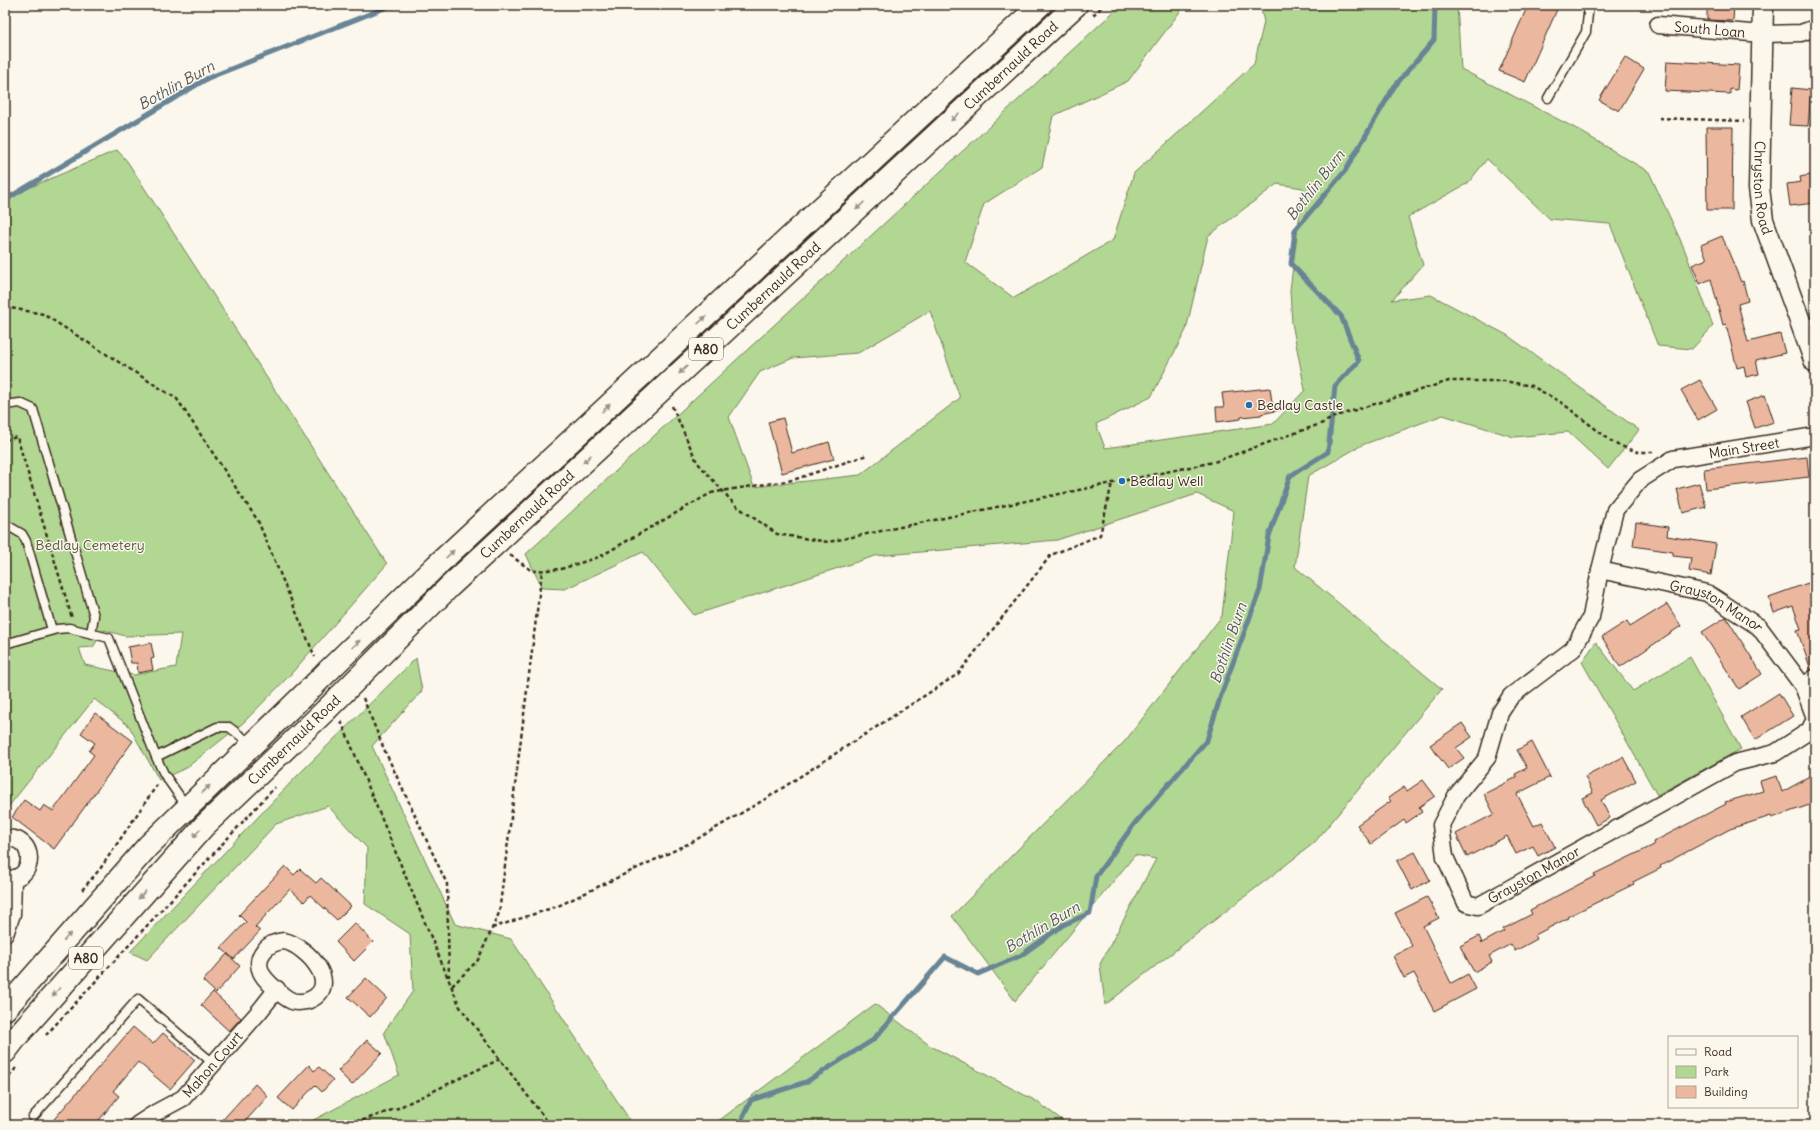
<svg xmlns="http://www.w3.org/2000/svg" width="1820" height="1130" font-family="Delius,sans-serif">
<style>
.green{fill:#b1d793;stroke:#768058;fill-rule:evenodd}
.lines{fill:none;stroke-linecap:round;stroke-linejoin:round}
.stream{stroke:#678495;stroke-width:5}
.building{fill:#ecb79f;stroke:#3b2a1e}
.service-casing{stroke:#3b2a1e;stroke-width:11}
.minor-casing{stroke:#3b2a1e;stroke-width:19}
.tertiary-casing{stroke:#3b2a1e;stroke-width:23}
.primary-casing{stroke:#3b2a1e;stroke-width:25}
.path{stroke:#3b2a1e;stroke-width:2.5;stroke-dasharray:4 3;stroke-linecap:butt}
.service{stroke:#fbf7ec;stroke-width:8}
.minor{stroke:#fbf7ec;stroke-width:16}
.tertiary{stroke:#fbf7ec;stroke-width:20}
.primary{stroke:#fbf7ec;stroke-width:22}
.primary-bridge-casing{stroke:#3b2a1e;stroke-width:25;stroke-linecap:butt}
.path-bridge{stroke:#3b2a1e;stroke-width:2.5;stroke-dasharray:4 3;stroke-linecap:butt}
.primary-bridge{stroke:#fbf7ec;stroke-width:22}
.oneway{fill:#9b9085}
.poi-dot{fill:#1f6fb2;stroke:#fbf7ec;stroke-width:1.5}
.labels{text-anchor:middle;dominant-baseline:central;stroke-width:3;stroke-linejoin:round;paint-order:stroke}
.shield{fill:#fbf7ec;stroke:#75685c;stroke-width:1}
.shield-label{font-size:13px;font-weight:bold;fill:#3b2a1e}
.street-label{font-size:14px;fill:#3b2a1e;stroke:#fbf7ec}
.poi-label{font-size:14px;fill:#3b2a1e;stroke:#fbf7ec;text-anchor:start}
.park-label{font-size:14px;fill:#58553b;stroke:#fbf7ec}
.water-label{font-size:15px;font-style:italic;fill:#51575a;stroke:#fbf7ec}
</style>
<rect width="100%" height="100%" fill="#fbf7ec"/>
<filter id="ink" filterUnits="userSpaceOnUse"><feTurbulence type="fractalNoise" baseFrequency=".025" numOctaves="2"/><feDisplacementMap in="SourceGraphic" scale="8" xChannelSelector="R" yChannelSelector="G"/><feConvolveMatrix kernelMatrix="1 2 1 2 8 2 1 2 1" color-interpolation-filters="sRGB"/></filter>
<g filter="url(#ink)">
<path class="green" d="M1121,5H1185L1128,81L1053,116L1042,167L984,204L965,262L1014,298L1113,240L1134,173L1254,64L1264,22L1260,5H1457L1461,69L1575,128L1649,172L1684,248L1713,326L1692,349L1658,346L1610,224L1550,219L1487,159L1468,183L1408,217L1423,265L1392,300L1431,295L1507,335L1639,430L1608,469L1568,432L1514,437L1443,415L1362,445L1308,476L1295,567L1442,689L1314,843L1105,1005L1100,964L1156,859L1135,855L1015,1001L952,916L1125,741L1222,616L1234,511L1197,494L1057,540L875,556L694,615L643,552L565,589L542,588L526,554ZM1277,184L1303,188L1290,290L1292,323L1305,390L1273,424L1105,448L1096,424L1151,397L1186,330L1208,236ZM930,311L960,398L860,475L754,487L729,417L760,372L793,358L858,353Z
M117,150L127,161L387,564L290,675L243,723L186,768L159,780L129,726L94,699L5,811V195L15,194ZM104,630L125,636L181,634L176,667L134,675L85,665L79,648L93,647Z
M1596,642L1633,691L1690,657L1741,749L1657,795L1582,662Z
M416,658L422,691L372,746L455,924L511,939L633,1125H304L399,1075L384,1032L413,991L410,934L365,904L367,848L328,806L276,824L147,960L130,952L297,776Z
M875,1004L929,1045L1036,1101L1069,1125H713Z"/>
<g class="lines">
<path class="stream" d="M5,200L208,78L392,5
M739,1125L751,1100L806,1082L873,1040L945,957L978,974L1020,956L1063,925L1090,913L1096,876L1135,823L1207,740L1221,695L1260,590L1269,536L1290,476L1328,452L1335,386L1359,361L1341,316L1291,264L1295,230L1345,171L1394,87L1434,40L1435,5"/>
</g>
<path class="building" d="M1528,5H1559L1525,82L1499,71Z
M1707,5H1734L1733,21L1707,20Z
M1625,57L1644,69L1619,111L1599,100Z
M1667,61L1739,65L1737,90L1730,89V94L1665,91Z
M1792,88L1811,90L1808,126L1789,125Z
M1706,127H1733L1732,210H1707Z
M1815,174V203L1790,206L1787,184L1801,182L1800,177Z
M1722,236L1741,282L1743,281L1748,301L1738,304L1748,342L1780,334L1785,353L1756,360L1759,374L1746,377L1744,366L1737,368L1726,324L1723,325L1711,279L1700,284L1692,265L1707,259L1701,245Z
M1700,380L1717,409L1698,420L1681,390Z
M1270,388L1272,402L1280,410L1261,414V415L1241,417V419L1217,422L1216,407H1224L1222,393Z
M1765,395L1774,422L1755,428L1746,402Z
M783,418L792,453L829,442L834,459L782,473L768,422Z
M1807,457L1809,477L1706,489L1704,469Z
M1699,483L1706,507L1683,513L1677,489Z
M1636,522L1668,527L1667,536L1716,544L1711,575L1689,571L1691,558L1673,556V552L1633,546Z
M1808,583L1815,603V669L1811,670L1797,630L1801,629L1793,606L1774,613L1769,597Z
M1667,604L1681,626L1620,667L1602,637L1627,621L1630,627Z
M1726,617L1762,674L1739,689L1702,632Z
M151,643L154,658L151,659L153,670L138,673L137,663H131L128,647Z
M1779,693L1793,716L1755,740L1741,717Z
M95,713L133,741L54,849L12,817L24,800L40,811L44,805L53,811L94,755L89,751L95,743L81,733Z
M1462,723L1472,737L1456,748L1464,758L1448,769L1430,745Z
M1532,742L1550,777L1517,794L1534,826L1542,822L1555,847L1538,856L1533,846L1516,854L1507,836L1467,857L1456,834L1494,814L1484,794L1517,777L1515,774L1527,768L1517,750Z
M1623,757L1636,781L1601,800L1610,818L1596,825L1582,798L1593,793L1585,777Z
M1815,774V803L1772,818L1771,816L1730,829L1660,866L1661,868L1633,882L1634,884L1567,917L1568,918L1535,935L1537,939L1515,951L1511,944L1489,956L1492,962L1474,972L1460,946L1479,936L1482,943L1504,931L1503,929L1532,914L1530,910L1595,876L1594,874L1654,845L1653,842L1726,804L1725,802L1763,791L1760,781L1777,776L1782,792Z
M1423,780L1435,796L1419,807L1422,812L1406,823L1404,820L1371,844L1357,825L1391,801L1388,798L1404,787L1407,791Z
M1415,852L1430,880L1412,890L1397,861Z
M285,866L294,875L300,869L316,883L321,878L351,906L337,920L310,895L304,902L290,889L255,927L260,931L234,959L221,948L246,922L239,915Z
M1427,897L1439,918L1423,926L1451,983L1468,974L1476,989L1434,1011L1414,973L1404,978L1393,956L1412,946L1395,913Z
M355,923L373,942L354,961L336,942Z
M227,954L240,966L216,993L203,981Z
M366,978L387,998L370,1017L348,997Z
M213,992L241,1018L229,1031L201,1005Z
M133,1027L153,1044L163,1033L195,1060L170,1089L138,1062L113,1091L119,1096L95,1125H49Z
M367,1040L382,1053L352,1085L338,1071Z
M309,1065L314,1071L319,1067L333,1080L322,1092L315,1085L292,1110L278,1098Z
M255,1084L268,1096L242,1125H218Z"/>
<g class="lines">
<g class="service-casing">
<path id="service" d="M1548,98L1586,32L1589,5
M5,405L20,403L33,409L94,616L91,633
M5,524L22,534L26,541L52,630
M5,644L57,629L69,628L109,638L156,757L164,774L187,807
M156,757L217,727H229L251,744
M33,1117L138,999L214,1064"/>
</g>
<g class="minor-casing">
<g id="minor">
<path id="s1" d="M1658,25L1762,34L1801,33L1815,28"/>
<path id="s2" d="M1815,436L1673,459L1640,480L1615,510L1600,570L1591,617L1573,649L1511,696L1500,713L1487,758L1456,796L1441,825L1445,857L1466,903L1478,906L1735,763L1775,753L1809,731L1815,719"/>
<path id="s3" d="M1600,570L1707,593L1759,627L1803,686L1815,678"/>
<path d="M1803,686L1815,718"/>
<path d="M5,839C35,834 39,881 5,879"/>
<path d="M5,934L12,914L13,879"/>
<path d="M284,941C306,945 345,987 307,1001C302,1002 297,1003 292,1001C284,998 264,980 261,972C254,956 268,942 284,941Z"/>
<path id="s4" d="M137,1125L157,1112L183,1098L258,1013L277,989"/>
</g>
</g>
<g class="tertiary-casing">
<g id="tertiary">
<path id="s5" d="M1763,5L1759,188L1763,220L1815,362"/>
</g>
</g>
<g class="primary-casing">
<g id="primary">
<path d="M328,671L437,565L1040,5"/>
<path id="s6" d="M339,697L450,586L1076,5"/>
<path d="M5,1009L148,846L315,684"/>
<path d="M5,1052L18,1035L204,826L326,710"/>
</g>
</g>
<path class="path" d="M1093,15L1104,5
M1659,118L1744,121
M5,307L43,314L177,399L258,521L315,657
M672,406L697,462L735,505L777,534L828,542L1214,462L1323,423L1336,416L1449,381H1504L1532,386L1562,403L1615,444L1638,452H1653
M5,440L17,437L72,618
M733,489L793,480L867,455
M510,555L532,571L561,569L599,557L711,493
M363,698L384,749L447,884L449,977
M341,721L460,1007L550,1125
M82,890L100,869L157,785
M492,928L558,906L692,842L767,798L958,674L1051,555L1100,535L1112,483
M452,986L478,960L499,913L542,571
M46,1035L275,787
M5,1082L16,1068
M349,1125L398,1108L500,1059"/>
<use href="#service" class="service"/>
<use href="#minor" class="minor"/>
<use href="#tertiary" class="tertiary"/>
<use href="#primary" class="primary"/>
<g class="primary-bridge-casing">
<path id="primary-bridge" d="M315,684L328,671
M326,710L339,697"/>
</g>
<path class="path-bridge" d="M711,493L733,489"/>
<use href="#primary-bridge" class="primary-bridge"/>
</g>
<defs><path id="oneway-solid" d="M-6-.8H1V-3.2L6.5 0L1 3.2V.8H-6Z"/></defs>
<g class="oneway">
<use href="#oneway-solid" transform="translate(955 117) rotate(137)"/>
<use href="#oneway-solid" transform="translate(860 206) rotate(137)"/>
<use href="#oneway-solid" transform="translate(702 320) rotate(-43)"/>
<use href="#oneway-solid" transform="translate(683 370) rotate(137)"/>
<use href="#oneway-solid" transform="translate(606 408) rotate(-43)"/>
<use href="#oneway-solid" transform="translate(587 459) rotate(137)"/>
<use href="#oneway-solid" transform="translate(450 554) rotate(-43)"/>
<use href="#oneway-solid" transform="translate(356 644) rotate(-44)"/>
<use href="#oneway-solid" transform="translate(206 789) rotate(-44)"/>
<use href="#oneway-solid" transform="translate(197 833) rotate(132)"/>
<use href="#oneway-solid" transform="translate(142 895) rotate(132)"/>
<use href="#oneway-solid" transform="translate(67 937) rotate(-48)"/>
<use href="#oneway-solid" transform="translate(56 992) rotate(132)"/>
</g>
</g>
<g class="poi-dot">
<circle cx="1249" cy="405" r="4"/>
<circle cx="1122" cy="481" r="4"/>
</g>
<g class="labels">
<g class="shield">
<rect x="689" y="338" width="34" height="22" rx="3"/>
<rect x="69" y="947" width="34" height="22" rx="3"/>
</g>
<g class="shield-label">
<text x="706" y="349">A80</text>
<text x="86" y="958">A80</text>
</g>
<g class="street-label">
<text stroke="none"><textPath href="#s1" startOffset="52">South Loan</textPath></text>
<text stroke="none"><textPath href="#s6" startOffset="922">Cumbernauld Road</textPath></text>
<text stroke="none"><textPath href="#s5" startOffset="183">Chryston Road</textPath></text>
<text stroke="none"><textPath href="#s6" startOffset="598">Cumbernauld Road</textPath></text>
<text transform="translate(1744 448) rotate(-9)">Main Street</text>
<text stroke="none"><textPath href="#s6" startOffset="262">Cumbernauld Road</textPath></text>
<text stroke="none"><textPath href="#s3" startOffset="123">Grayston Manor</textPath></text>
<text transform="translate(294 740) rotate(-44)">Cumbernauld Road</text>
<text stroke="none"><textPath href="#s2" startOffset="754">Grayston Manor</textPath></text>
<text stroke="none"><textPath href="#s4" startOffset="98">Mahon Court</textPath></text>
</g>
<g class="poi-label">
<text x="1257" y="405">Bedlay Castle</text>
<text x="1130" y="481">Bedlay Well</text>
</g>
<g class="park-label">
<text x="90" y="545">Bedlay Cemetery</text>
</g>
<g class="water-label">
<text transform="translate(176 85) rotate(-29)">Bothlin Burn</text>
<text transform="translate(1315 185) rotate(-52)">Bothlin Burn</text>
<text transform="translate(1228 643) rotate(-71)">Bothlin Burn</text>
<text transform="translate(1042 927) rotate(-31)">Bothlin Burn</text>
</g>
</g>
<rect width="1820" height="1130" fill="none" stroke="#fbf7ec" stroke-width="20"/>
<rect x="10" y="10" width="1800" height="1110" fill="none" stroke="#3b2a1e" stroke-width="1.5" filter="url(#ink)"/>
<rect x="1668" y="1036" width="130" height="72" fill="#fbf7ec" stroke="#aea59a"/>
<rect x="1676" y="1049" width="20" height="6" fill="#fbf7ec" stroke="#aea59a"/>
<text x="1704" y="1056" font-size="12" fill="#3b2a1e">Road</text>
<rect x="1676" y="1066" width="20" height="12" fill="#b1d793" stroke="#aea59a"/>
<text x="1704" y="1076" font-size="12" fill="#3b2a1e">Park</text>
<rect x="1676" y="1086" width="20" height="12" fill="#ecb79f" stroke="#aea59a"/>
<text x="1704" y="1096" font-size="12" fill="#3b2a1e">Building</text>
</svg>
